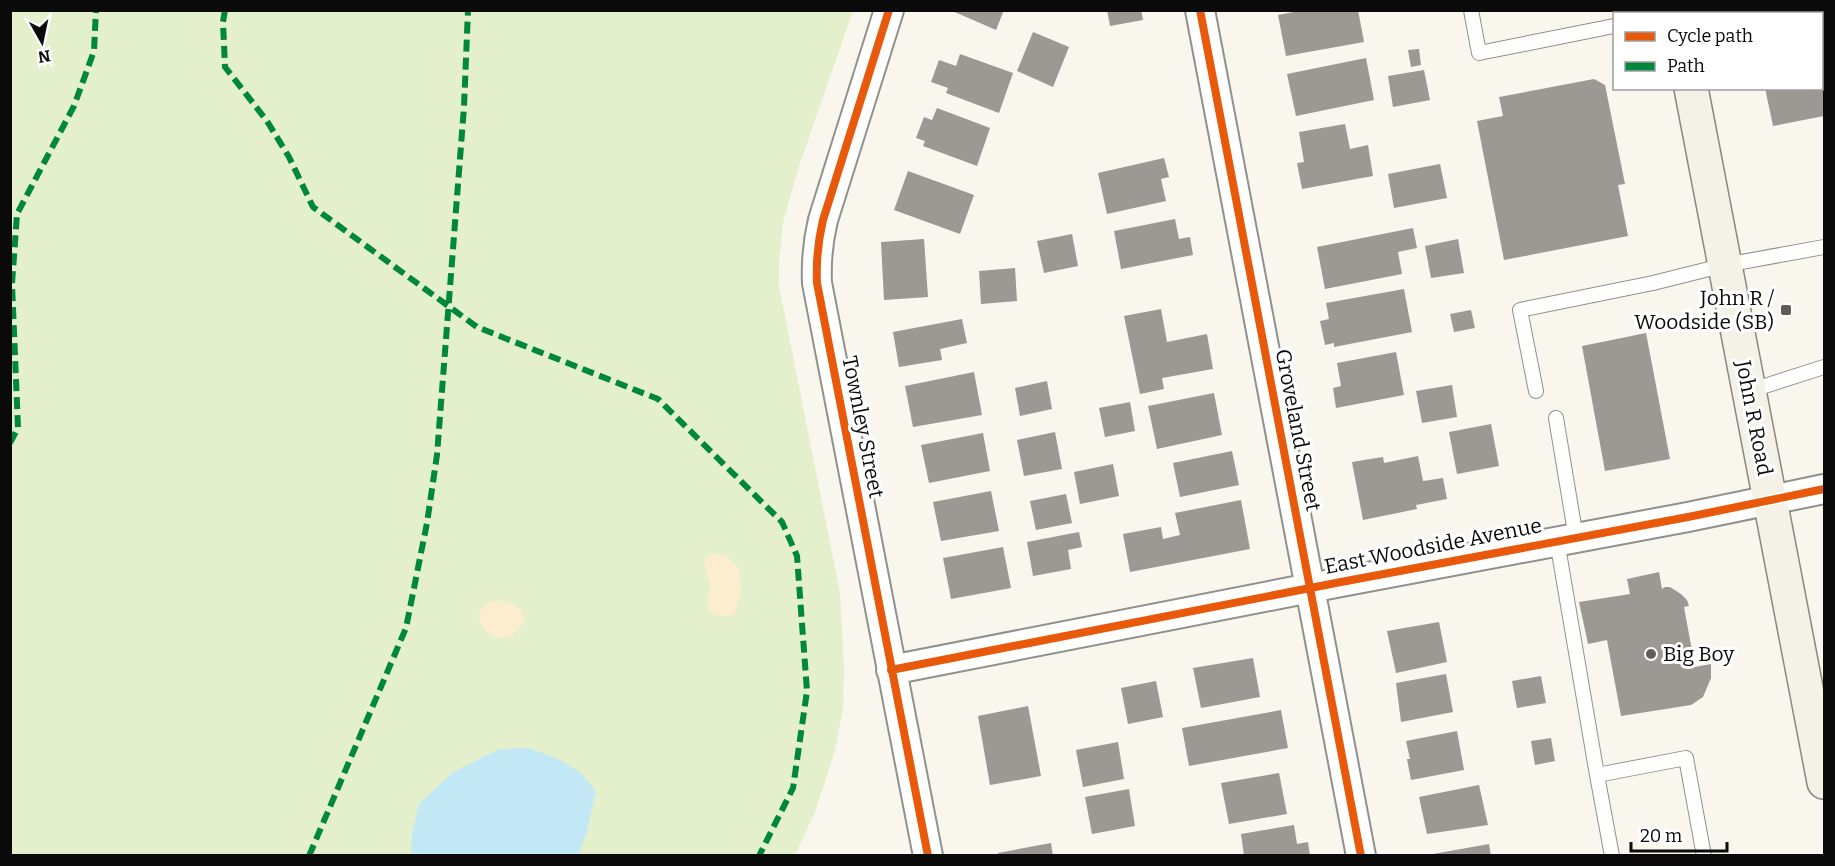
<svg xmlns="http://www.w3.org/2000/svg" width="1835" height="866" font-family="Bitter,serif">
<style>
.green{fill:#e4efcb}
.sand{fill:#fbedcd}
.water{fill:#c2e7f5}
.building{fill:#9c9893}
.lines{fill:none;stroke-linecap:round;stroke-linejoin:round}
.service-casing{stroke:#92908c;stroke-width:16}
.minor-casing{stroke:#92908c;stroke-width:32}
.secondary-casing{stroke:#888783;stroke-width:36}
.service{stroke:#fefefc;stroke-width:14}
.minor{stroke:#fefefc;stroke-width:28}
.secondary{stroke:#f4f2e7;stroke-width:33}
.quiet{stroke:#00873e;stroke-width:6;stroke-dasharray:12 6;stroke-linecap:butt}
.cycleway-casing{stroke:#fff;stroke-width:11}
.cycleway{stroke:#e8590c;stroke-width:8}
.poi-dot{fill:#5e5d59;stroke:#fff;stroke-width:2}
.labels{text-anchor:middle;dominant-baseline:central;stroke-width:6;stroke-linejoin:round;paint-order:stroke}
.poi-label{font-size:21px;fill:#0a0a0a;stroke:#fff;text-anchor:end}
.street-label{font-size:21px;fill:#0a0a0a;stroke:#fff}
</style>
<rect width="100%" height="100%" fill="#f9f6ed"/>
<path class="green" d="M10,11H853L798,169L783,223L779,262V286L840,593L844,668L843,710L834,754L815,812L795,855H11Z"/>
<path class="sand" d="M714,553C747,558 745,590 734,614C721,618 705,617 708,599C709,594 711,590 710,585C709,575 702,569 705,558Z
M498,600C514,603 534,611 518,630C496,656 455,609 498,600Z"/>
<path class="water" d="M529,748L560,760L582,774L596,792L586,834L578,855H413L411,852L412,833L419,804L452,773L499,749Z"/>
<path class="building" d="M950,10H1004L996,30Z
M1107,10H1141L1143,20L1110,26Z
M1304,10H1358L1364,42L1286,56L1278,15Z
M1822,28H1824V116L1773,126L1765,88H1822Z
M1033,32L1069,47L1053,87L1017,71Z
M1419,49L1421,65L1411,67L1408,50Z
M960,54L1013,73L999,113L946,93L948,88L931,82L939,60L956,66Z
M1366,58L1374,100L1296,116L1287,74Z
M1424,70L1430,100L1393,107L1388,76Z
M1594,79L1605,85L1625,184L1618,185L1628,236L1504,260L1477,121L1503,116L1499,97Z
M937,108L990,128L977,166L923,146L925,141L916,138L924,117L932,120Z
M1345,124L1350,149L1368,145L1373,176L1302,189L1297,163L1304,162L1299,132Z
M1164,158L1169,177L1161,179L1166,201L1107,214L1098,173Z
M1440,164L1447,198L1394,208L1388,174Z
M908,171L974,195L960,234L894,210Z
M1175,219L1179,239L1190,237L1193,255L1121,269L1114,231Z
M1413,228L1417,248L1398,252L1402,274L1325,289L1317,247Z
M1072,234L1078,266L1044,273L1037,241Z
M924,239L928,297L884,300L881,242Z
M1458,239L1464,273L1431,278L1425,246Z
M1015,268L1017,301L981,304L979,271Z
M1404,289L1412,332L1334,347V343L1325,345L1320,321L1329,319L1326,303Z
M1161,309L1167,342L1207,334L1213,369L1162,378L1164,389L1140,394L1124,316Z
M1471,310L1475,328L1454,332L1450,314Z
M962,319L967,343L940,349L942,360L899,367L893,332Z
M1646,333L1670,459L1605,471L1582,346Z
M1396,352L1404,395L1336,408L1333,388L1341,386L1337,363Z
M974,372L982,415L913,427L905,386Z
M1047,381L1052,409L1020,416L1015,388Z
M1452,385L1457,417L1422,423L1416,391Z
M1214,393L1222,435L1157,449L1148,406Z
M1130,402L1135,431L1105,437L1099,408Z
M1491,424L1499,466L1457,474L1449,432Z
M1055,432L1062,469L1024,476L1017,440Z
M983,433L990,471L929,483L921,445Z
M1232,451L1239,485L1180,497L1173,463Z
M1418,456L1423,481L1443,478L1447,499L1416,505L1417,509L1363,520L1352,462L1383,457L1384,463Z
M1113,464L1119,496L1080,504L1074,472Z
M991,491L999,531L941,541L933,502Z
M1066,494L1072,523L1036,530L1030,501Z
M1241,500L1250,549L1130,572L1123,534L1161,527L1163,539L1180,535L1175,513Z
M1079,532L1082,547L1068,550L1071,569L1033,576L1027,542Z
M1003,547L1011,588L951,599L943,558Z
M1659,572L1662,589L1665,587H1670L1681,594L1687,600L1689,606L1684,607L1695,667L1711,664V678L1703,697L1691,705L1621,716L1607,640L1588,644L1579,602L1630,594L1627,579Z
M1439,622L1447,662L1396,673L1387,631Z
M1253,658L1260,697L1201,708L1193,668Z
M1446,674L1453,712L1401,722L1396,683Z
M1541,676L1546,703L1517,708L1512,681Z
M1156,681L1163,717L1128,724L1121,688Z
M1028,706L1041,776L990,785L978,716Z
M1281,710L1288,748L1189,766L1182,728Z
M1457,731L1464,770L1411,780L1407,759H1410L1406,741Z
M1551,738L1555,761L1535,765L1531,741Z
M1118,742L1124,779L1083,787L1076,750Z
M1279,773L1287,814L1229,824L1221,783Z
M1479,785L1488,825L1427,834L1419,797Z
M1129,789L1135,826L1092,834L1085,797Z
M1294,825L1297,844L1308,842L1310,856H1244L1241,834Z
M1051,843L1053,856H998V853Z
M1489,844L1491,856H1433V854Z"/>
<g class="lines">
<g class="service-casing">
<path id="service" d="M1471,10L1479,53L1614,26
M1809,14L1824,11
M1536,391L1520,310L1653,283L1725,265L1824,247
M1749,391L1824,367
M1556,418L1576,538
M1557,541L1597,775
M1612,856L1597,775L1686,758L1704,856"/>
</g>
<g class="minor-casing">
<path id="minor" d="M889,10L823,220C818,241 816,261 817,283L928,856
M1200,10L1361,856
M891,670L1341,582L1688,517L1824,489"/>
</g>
<g class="secondary-casing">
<path id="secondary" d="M1677,10V14
M1691,88L1824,782"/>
</g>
<use href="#service" class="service"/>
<use href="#minor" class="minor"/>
<use href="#secondary" class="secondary"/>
<path class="quiet" d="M225,10L223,22L225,67L267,121L289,157L313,207L477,327L658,399L782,522L797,556L807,691L793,788L759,856
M10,443L18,428L12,284L17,214L74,106L94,51L96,10
M309,856L406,628L427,523L437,455L464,107L468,10"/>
<g class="cycleway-casing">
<path id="cycleway" d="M889,10L823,220C818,241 816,261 817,283L928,856
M1200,10L1361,856
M891,670L1341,582L1688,517L1824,489"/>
</g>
<use href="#cycleway" class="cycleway"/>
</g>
<g class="poi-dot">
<rect x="1780" y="304" width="12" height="12" rx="3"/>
<circle cx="1651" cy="654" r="6"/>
</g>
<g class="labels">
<g class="poi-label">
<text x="1774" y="298">John R /<tspan x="1774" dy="24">Woodside (SB)</tspan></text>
<text x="1663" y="654" text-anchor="start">Big Boy</text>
</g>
<g class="street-label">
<text transform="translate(1754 418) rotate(79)">John R Road</text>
<text transform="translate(863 427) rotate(79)">Townley Street</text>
<text transform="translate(1298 430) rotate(79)">Groveland Street</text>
<text transform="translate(1433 546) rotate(-11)">East Woodside Avenue</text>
</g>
</g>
<rect width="1835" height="866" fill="none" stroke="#0a0a0a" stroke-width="24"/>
<rect x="1613" y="12" width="210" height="78" fill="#ffffff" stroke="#9d9d9d" stroke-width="1.5"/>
<rect x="1625" y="32" width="30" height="9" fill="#e8590c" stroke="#9d9d9d" stroke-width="1.5"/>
<text x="1667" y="42" font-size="18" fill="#0a0a0a">Cycle path</text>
<rect x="1625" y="62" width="30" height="9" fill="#00873e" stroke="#9d9d9d" stroke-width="1.5"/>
<text x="1667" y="72" font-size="18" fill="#0a0a0a">Path</text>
<g transform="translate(42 42) rotate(171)" stroke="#ffffff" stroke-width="4.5" paint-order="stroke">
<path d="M0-4.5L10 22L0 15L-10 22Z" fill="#0a0a0a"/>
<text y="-9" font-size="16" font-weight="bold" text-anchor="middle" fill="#0a0a0a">N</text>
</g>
<path d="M1631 842v9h96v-9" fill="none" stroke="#0a0a0a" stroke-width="3"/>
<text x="1640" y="842" font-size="18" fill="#0a0a0a" stroke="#ffffff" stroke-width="4.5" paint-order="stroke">20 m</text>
</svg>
